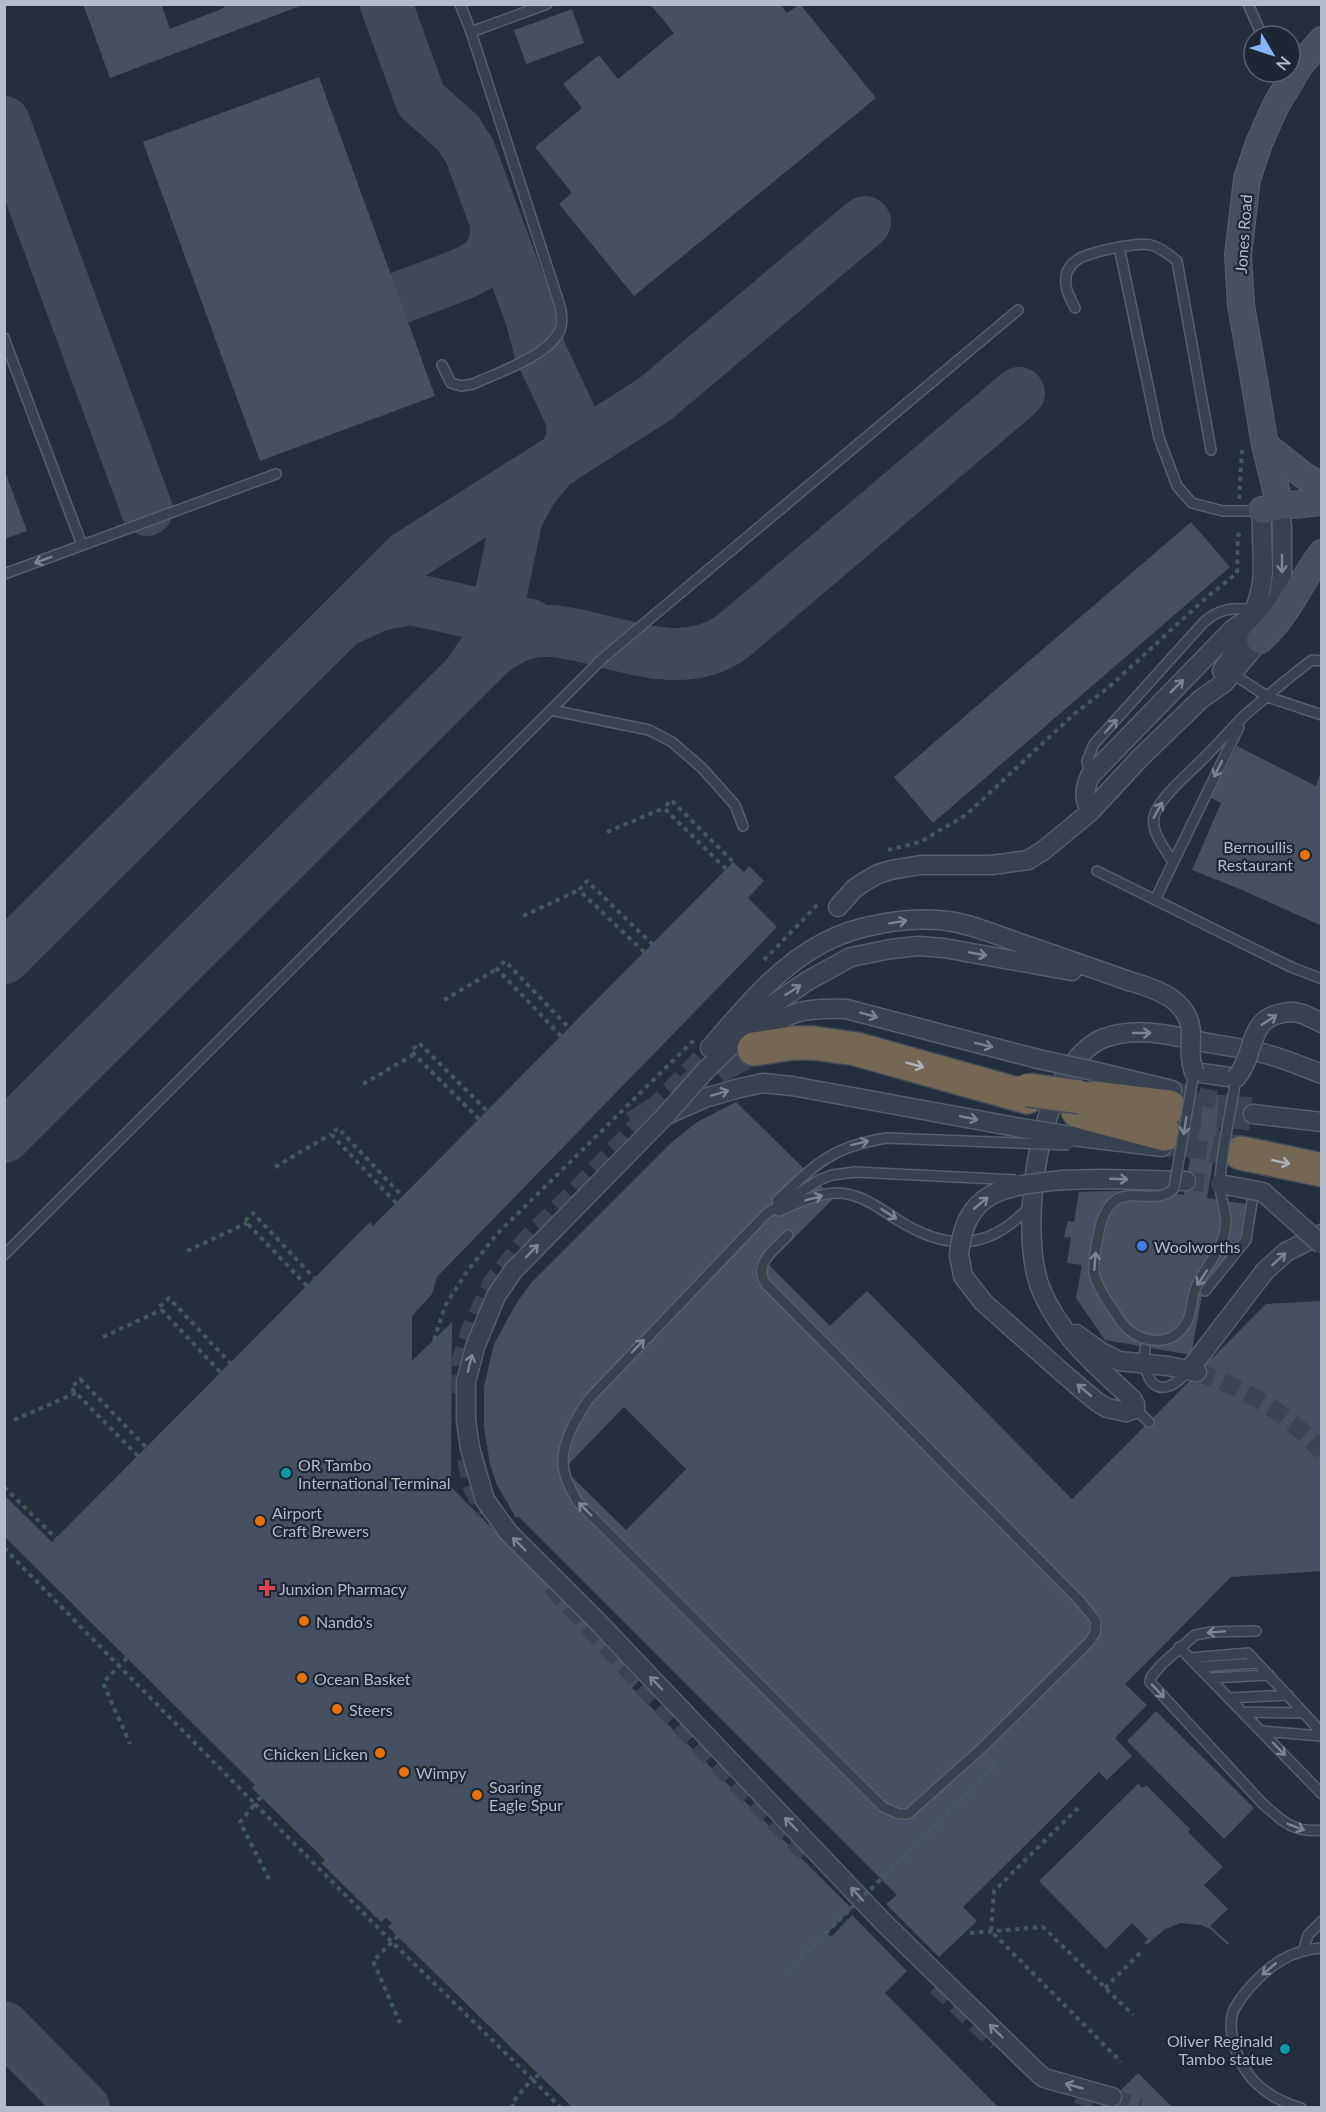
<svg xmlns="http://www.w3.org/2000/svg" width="1326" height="2112" font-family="Lato,sans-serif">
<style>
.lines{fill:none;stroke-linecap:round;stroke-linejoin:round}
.taxiway{stroke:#3f4a5a;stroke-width:52}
.building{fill:#455162;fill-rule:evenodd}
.street-tunnel{stroke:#3a4453;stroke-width:18;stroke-dasharray:18 9;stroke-linecap:butt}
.highway-tunnel{stroke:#3a4453;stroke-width:33;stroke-dasharray:33 16;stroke-linecap:butt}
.lane-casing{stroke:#565f6c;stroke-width:12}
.street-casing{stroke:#565f6c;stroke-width:21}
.secondary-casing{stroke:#565f6c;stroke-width:28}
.highway-casing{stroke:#434c59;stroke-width:36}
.path{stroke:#44595c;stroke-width:4;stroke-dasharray:4.5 4.5;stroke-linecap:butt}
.lane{stroke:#38414e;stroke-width:9}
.street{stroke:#38414e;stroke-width:18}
.secondary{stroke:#465061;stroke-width:26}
.highway{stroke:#746855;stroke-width:33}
.lane-bridge-casing{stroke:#565f6c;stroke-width:12;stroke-linecap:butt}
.street-bridge-casing{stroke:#565f6c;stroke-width:21;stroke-linecap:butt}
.highway-bridge-casing{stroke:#434c59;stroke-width:36;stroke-linecap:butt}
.path-bridge{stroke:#44595c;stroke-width:4;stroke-dasharray:4.5 4.5;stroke-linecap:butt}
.lane-bridge{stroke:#38414e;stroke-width:9}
.street-bridge{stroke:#38414e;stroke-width:18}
.highway-bridge{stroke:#746855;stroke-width:33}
.oneway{stroke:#7c8592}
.oneway2{stroke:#aeb4bd}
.food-dot{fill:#e8710a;stroke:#1d2633;stroke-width:2}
.shop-dot{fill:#3f7fe0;stroke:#1d2633;stroke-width:2}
.culture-dot{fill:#0f9aa8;stroke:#1d2633;stroke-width:2}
.health-dot{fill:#e0444e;stroke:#1d2633;stroke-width:2}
.labels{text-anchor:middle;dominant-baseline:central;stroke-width:4.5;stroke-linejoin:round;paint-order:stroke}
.street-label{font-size:16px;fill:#b4bcc9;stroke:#1d2633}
.poi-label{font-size:16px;fill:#b4bcc9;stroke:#1d2633;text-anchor:start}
</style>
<rect width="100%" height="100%" fill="#242f3e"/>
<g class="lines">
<path class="taxiway" d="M386,4L421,100L458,133L470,152L531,317L540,351L570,415C575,431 572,448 560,460
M4,122L147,510
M399,298C414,292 429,287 444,281C477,269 501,260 495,219
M348,619L379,605L411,599L530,625
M471,670L485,650L494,626L517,517L533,488L548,470
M4,958L408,556L655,399L865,222
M4,1137L479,664C492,651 505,640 524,634C544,628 562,632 582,636C632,647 686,670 732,637L1019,393
M4,2027L84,2108"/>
</g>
<path class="building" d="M83,4H161L170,29L224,8L223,4L303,5L110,78Z
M650,4H780L787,13L800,4L876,98L634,296L559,204L572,193L535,147L582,108L563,84L599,55L618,79L674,33Z
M572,9L584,43L526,64L514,30Z
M319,77L435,396L260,461L143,142Z
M4,469L27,531L4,539Z
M1191,522L1230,567L933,823L894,777Z
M1237,746L1316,786L1322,768V926L1242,890L1192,870L1221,803L1211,798Z
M733,862L744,872L749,866L764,881L748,898L777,927L437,1277L432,1294L412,1316V1361L452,1322L451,1487L641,1678L632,1688L852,1909L827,1933L831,1937L852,1915L907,1971L885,1993L999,2108H573L388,1927L392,1923L386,1918L381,1922L321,1863L325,1860L252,1788L255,1785L4,1536V1495L52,1542L370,1222L373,1226Z
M1201,1092L1224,1096L1207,1198L1246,1204L1240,1240L1204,1285L1191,1355L1105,1340L1076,1298L1082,1265L1067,1263L1071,1238L1064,1237L1068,1221L1074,1222L1079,1192L1156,1190L1184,1195Z
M736,1102L834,1198L768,1264L830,1326L867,1291L1072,1499L1266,1304L1322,1301V1571L1231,1577L1150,1659L1125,1684L1147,1705L1115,1738L1132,1756L1107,1780L1099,1772L963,1907L977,1921L939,1957L886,1904L897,1895L518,1516L516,1518L497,1485L490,1465L484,1427V1387L494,1344L517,1302L531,1283L671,1143L697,1122ZM624,1407L686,1469L626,1530L564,1469Z
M1156,1711L1254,1808L1224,1839L1127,1741Z
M1138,1784L1143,1788L1146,1785L1190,1829L1188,1832L1223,1867L1204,1885L1228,1909L1210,1926L1229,1943L1228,1945L1210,1929L1201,1925L1181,1923L1165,1929L1147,1945L1144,1943L1148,1939L1132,1923L1106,1949L1039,1881Z
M1138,2073L1173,2108H1103Z"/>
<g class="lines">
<path class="street-tunnel" d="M1172,1090L1249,1108
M1162,1147L1241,1153
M1186,1181L1210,1183
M1197,1372C1247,1390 1287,1412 1322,1452
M461,1393L460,1363L470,1330L492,1282L526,1239L573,1193L710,1048
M466,1459L472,1488L485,1512
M551,1586L676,1722L809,1857
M936,1986L996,2043
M1077,2094L1095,2100L1108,2108
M1112,2097L1140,2108"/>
<path class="highway-tunnel" d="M1169,1107L1253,1114
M635,1127L680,1098L719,1066L754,1049
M1165,1134L1241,1153"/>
<g class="lane-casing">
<path id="lane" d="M1248,4L1260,31
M471,32L547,4
M1075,308C1072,301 1066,292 1066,285C1062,255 1098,252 1119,247
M4,338L82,545
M442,365L451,383L461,386L473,384C497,373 550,355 560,330C563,322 562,314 560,306L471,32L460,4
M1211,450L1177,261C1154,242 1149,242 1119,247L1159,438L1177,486L1192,503L1223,511H1260
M4,574L276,474
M1233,674L1268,697L1322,715
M551,710L649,730L672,742L702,768L735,805L743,826
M1090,776L1087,761L1094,744L1204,622C1220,608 1234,607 1255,610
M1173,862C1165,849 1151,832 1154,817C1157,800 1191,771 1204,758C1218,744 1231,729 1245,715C1267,696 1289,677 1312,660L1322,661
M1097,871L1242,943L1291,967L1322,979
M1155,900L1239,727
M777,1201C815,1164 833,1146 887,1138L1018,1143
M779,1211C794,1204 819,1193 836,1193C859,1192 880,1209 898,1220C948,1252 990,1250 1030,1206
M788,1235C775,1249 752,1264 766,1284L1080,1601L1096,1621L1095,1633L1089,1642L982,1748L908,1814H899L883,1807L577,1501C573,1492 567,1484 565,1475C557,1449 575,1420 588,1400L766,1214L819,1180L832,1175L855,1172L937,1176
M4,1255L603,658L1018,310
M1205,1291L1246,1240L1254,1189
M1145,1348C1142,1385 1161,1403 1189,1370
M1135,1409L1149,1422
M1256,1631L1211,1632L1195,1635L1162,1664L1151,1677L1150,1682L1262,1803C1282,1821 1293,1833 1322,1830
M1179,1647L1322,1794
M1190,1658L1248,1653L1314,1724L1322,1737
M1198,1667L1257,1663
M1210,1678L1269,1675
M1229,1698L1288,1695
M1243,1712L1304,1713
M1261,1731L1321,1736
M1304,1949L1308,1935L1322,1921
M1301,2108C1266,2098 1241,2076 1233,2040C1231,2031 1230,2021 1233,2012C1237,2002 1244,1994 1251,1986C1271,1964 1291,1950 1322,1948"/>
</g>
<g class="street-casing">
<path id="street" d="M1222,671C1242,642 1261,608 1263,572C1263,551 1261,531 1262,510
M1090,812C1084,798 1084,790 1090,776L1233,629L1253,616
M838,907L855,888L864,882L878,874L891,870L920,865H992L1028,860L1044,850L1090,812L1140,758L1201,699L1224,683L1260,640L1279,595L1282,575V528L1280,506
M1294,1012L1303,1014L1322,1023
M754,1036C789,1012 802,1007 846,1009L1038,1059
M710,1048C743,1010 777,967 823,943C856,925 909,916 947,921C971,924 994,934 1017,942C1054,955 1091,968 1129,981
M1089,1070L1172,1090
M704,1072L775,1003L809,980L851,957L891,949L918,946L944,948L1072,971
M1194,1072L1236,1078
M1253,1114L1322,1122
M1021,1128L792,1086L763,1083L736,1089L705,1098L666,1115L513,1271L496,1296L475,1347L466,1382V1420L470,1448L485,1500L508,1532L596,1620L884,1923L1037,2072L1044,2078L1112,2097
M1072,1136L1162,1147
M1063,1180L1102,1179L1186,1181
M959,1255L963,1276L983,1302L1064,1374L1097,1402L1107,1408L1126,1412L1135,1409V1404L1132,1399C1096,1365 1063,1339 1042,1292C1016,1234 1038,1064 1104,1038C1136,1026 1171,1035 1203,1042C1224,1046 1245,1048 1266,1054C1285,1059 1303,1067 1322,1074
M1076,1334L1101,1352L1119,1361L1168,1366L1197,1372
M1189,1370L1265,1271L1286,1252L1322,1234"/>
</g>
<g class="secondary-casing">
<path id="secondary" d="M1265,445L1307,478L1322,485
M1280,506L1265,445L1251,362L1241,305L1238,255L1247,179L1259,143L1276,105L1300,65L1322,40
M1262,510L1280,506L1322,502
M1260,640C1289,614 1299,583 1322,553"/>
</g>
<g class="highway-casing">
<path id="highway" d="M754,1049L793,1043H813L856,1049L1027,1097
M1094,1098L1169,1107
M1078,1111L1165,1134
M1241,1153L1322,1170"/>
</g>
<path class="path" d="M1239,499L1242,450
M607,832L664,808
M888,850L920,842L966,815L1073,715L1109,687L1207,597L1237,573L1238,535L1244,533
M523,916L579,890
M764,960L819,903
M444,1000L497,969
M363,1084L415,1054
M275,1167L331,1134
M187,1251L247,1223
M103,1337L161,1310
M434,1340L445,1306L468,1270L498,1233L694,1040
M14,1420L76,1393
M4,1548L119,1666L103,1683L130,1744
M127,1658L119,1666L255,1804L240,1822L269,1879
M261,1797L255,1804L392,1942L532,2079L512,2103L513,2108
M1078,1808L994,1891L991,1931L1121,2062
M921,1840L996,1765L989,1758
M970,1933L1043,1927L1133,2015
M398,1936L373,1961L400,2023
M1105,1988L1143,1950
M539,2075L532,2079L561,2108"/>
<use href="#lane" class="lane"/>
<use href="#street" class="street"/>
<use href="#secondary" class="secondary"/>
<use href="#highway" class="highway"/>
<g class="lane-bridge-casing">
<path id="lane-bridge" d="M1194,1072L1174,1188C1155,1209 1123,1180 1106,1211C1099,1223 1093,1259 1094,1273C1096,1284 1104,1296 1110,1305C1116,1313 1121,1324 1129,1330C1145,1343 1168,1345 1182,1329C1193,1317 1190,1301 1196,1287C1204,1268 1218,1256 1224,1235C1230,1213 1219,1201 1220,1181C1222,1147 1231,1112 1236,1078
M1018,1143L1069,1145
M937,1176L1016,1180"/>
</g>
<g class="street-bridge-casing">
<path id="street-bridge" d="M1129,981C1157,989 1191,1000 1191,1035C1191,1050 1189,1056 1194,1072
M1038,1059L1089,1070
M1236,1078C1259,1051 1244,1013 1294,1012
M666,1115L704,1072
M1021,1128L1072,1136
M1220,1184L1263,1192L1322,1245
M959,1255C965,1188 1007,1186 1063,1180"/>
</g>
<g class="highway-bridge-casing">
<path id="highway-bridge" d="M1028,1090L1080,1097"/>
</g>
<path class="path-bridge" d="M726,869L664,808L671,800L733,862
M644,952L579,890L587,881L652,944
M561,1036L497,969L505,961L569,1028
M479,1119L411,1051L419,1043L487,1111
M396,1203L331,1134L338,1128L402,1196
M307,1286L245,1221L253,1213L314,1278
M220,1372L159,1307L169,1298L230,1363
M138,1456L71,1388L80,1379L146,1447
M4,1487L56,1538
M787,1971L921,1840"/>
<use href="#lane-bridge" class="lane-bridge"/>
<use href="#street-bridge" class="street-bridge"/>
<use href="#highway-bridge" class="highway-bridge"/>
</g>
<defs><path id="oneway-shaft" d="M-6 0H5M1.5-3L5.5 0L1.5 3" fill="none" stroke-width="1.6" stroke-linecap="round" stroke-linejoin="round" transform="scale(1.5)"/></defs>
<g class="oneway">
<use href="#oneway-shaft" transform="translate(43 560) rotate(160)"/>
<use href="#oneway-shaft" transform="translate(1282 564) rotate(90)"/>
<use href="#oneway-shaft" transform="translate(1177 686) rotate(-45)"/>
<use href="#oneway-shaft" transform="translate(1111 726) rotate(-48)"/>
<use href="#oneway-shaft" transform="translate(1218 769) rotate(116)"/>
<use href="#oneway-shaft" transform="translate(1158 810) rotate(-61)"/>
<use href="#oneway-shaft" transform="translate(898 922) rotate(-9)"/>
<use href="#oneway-shaft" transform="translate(978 954) rotate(10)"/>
<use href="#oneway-shaft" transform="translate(793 990) rotate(-33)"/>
<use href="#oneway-shaft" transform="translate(869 1015) rotate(15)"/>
<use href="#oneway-shaft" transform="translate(1269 1020) rotate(-33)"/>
<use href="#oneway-shaft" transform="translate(1142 1033)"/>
<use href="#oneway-shaft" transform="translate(984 1045) rotate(14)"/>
<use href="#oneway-shaft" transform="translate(720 1093) rotate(-17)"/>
<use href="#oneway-shaft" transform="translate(969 1118) rotate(11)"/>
<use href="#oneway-shaft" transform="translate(1185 1126) rotate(99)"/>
<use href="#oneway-shaft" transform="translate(860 1143) rotate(-14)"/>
<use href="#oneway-shaft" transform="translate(1119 1179) rotate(2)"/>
<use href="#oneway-shaft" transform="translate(814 1198) rotate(-15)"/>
<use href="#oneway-shaft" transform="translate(981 1203) rotate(-40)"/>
<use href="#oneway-shaft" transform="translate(889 1214) rotate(33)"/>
<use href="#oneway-shaft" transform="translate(532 1251) rotate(-46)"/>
<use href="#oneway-shaft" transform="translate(1279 1259) rotate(-42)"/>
<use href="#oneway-shaft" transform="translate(1095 1261) rotate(-86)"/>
<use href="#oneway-shaft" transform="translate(1202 1278) rotate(123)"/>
<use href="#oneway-shaft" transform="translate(638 1346) rotate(-46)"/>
<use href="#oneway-shaft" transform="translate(470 1363) rotate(-76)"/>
<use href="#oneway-shaft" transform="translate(1084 1390) rotate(-140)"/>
<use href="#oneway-shaft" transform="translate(585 1509) rotate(-135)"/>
<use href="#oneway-shaft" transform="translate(519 1544) rotate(-135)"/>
<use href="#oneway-shaft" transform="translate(1216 1632) rotate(176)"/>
<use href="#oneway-shaft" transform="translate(656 1683) rotate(-134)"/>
<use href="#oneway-shaft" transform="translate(1158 1691) rotate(47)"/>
<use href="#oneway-shaft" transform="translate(1279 1749) rotate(46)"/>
<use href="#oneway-shaft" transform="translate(791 1824) rotate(-134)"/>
<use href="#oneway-shaft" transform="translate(1296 1827) rotate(21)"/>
<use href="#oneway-shaft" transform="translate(857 1894) rotate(-133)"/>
<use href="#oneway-shaft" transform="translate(1269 1969) rotate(140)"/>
<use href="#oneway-shaft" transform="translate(996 2031) rotate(-136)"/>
<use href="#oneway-shaft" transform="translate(1074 2086) rotate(-164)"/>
</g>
<g class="oneway2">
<use href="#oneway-shaft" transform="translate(915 1065) rotate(15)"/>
<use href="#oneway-shaft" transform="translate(1281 1162) rotate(12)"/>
</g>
<g class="food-dot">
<circle cx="1305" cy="855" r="6"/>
<circle cx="260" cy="1521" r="6"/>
<circle cx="304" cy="1621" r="6"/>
<circle cx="302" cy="1678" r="6"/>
<circle cx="337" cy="1709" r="6"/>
<circle cx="380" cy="1753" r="6"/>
<circle cx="404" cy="1772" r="6"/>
<circle cx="477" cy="1795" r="6"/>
</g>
<circle class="shop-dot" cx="1142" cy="1246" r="6"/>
<g class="culture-dot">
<circle cx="286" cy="1473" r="6"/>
<circle cx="1285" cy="2049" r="6"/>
</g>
<path class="health-dot" d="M264 1579h6v6h6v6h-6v6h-6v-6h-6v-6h6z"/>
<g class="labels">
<g class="street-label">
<text transform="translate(1243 234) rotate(-86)">Jones Road</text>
</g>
<g class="poi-label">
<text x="1293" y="846" text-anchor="end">Bernoullis<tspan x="1293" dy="18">Restaurant</tspan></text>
<text x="1154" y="1246">Woolworths</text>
<text x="298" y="1464">OR Tambo<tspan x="298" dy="18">International Terminal</tspan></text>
<text x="272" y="1512">Airport<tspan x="272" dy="18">Craft Brewers</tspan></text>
<text x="279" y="1588">Junxion Pharmacy</text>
<text x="316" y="1621">Nando's</text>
<text x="314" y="1678">Ocean Basket</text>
<text x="349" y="1709">Steers</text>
<text x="368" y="1753" text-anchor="end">Chicken Licken</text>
<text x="416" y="1772">Wimpy</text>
<text x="489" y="1786">Soaring<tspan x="489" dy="18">Eagle Spur</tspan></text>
<text x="1273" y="2040" text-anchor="end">Oliver Reginald<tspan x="1273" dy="18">Tambo statue</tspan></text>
</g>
</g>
<rect width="1326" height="2112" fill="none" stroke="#b4bcc9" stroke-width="12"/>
<g transform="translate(1272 54) rotate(129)"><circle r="28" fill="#1d2633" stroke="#59626f" stroke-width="1.5"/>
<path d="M0-4.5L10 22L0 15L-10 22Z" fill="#8ab4f8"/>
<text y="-9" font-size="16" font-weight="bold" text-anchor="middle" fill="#b4bcc9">N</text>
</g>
</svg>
